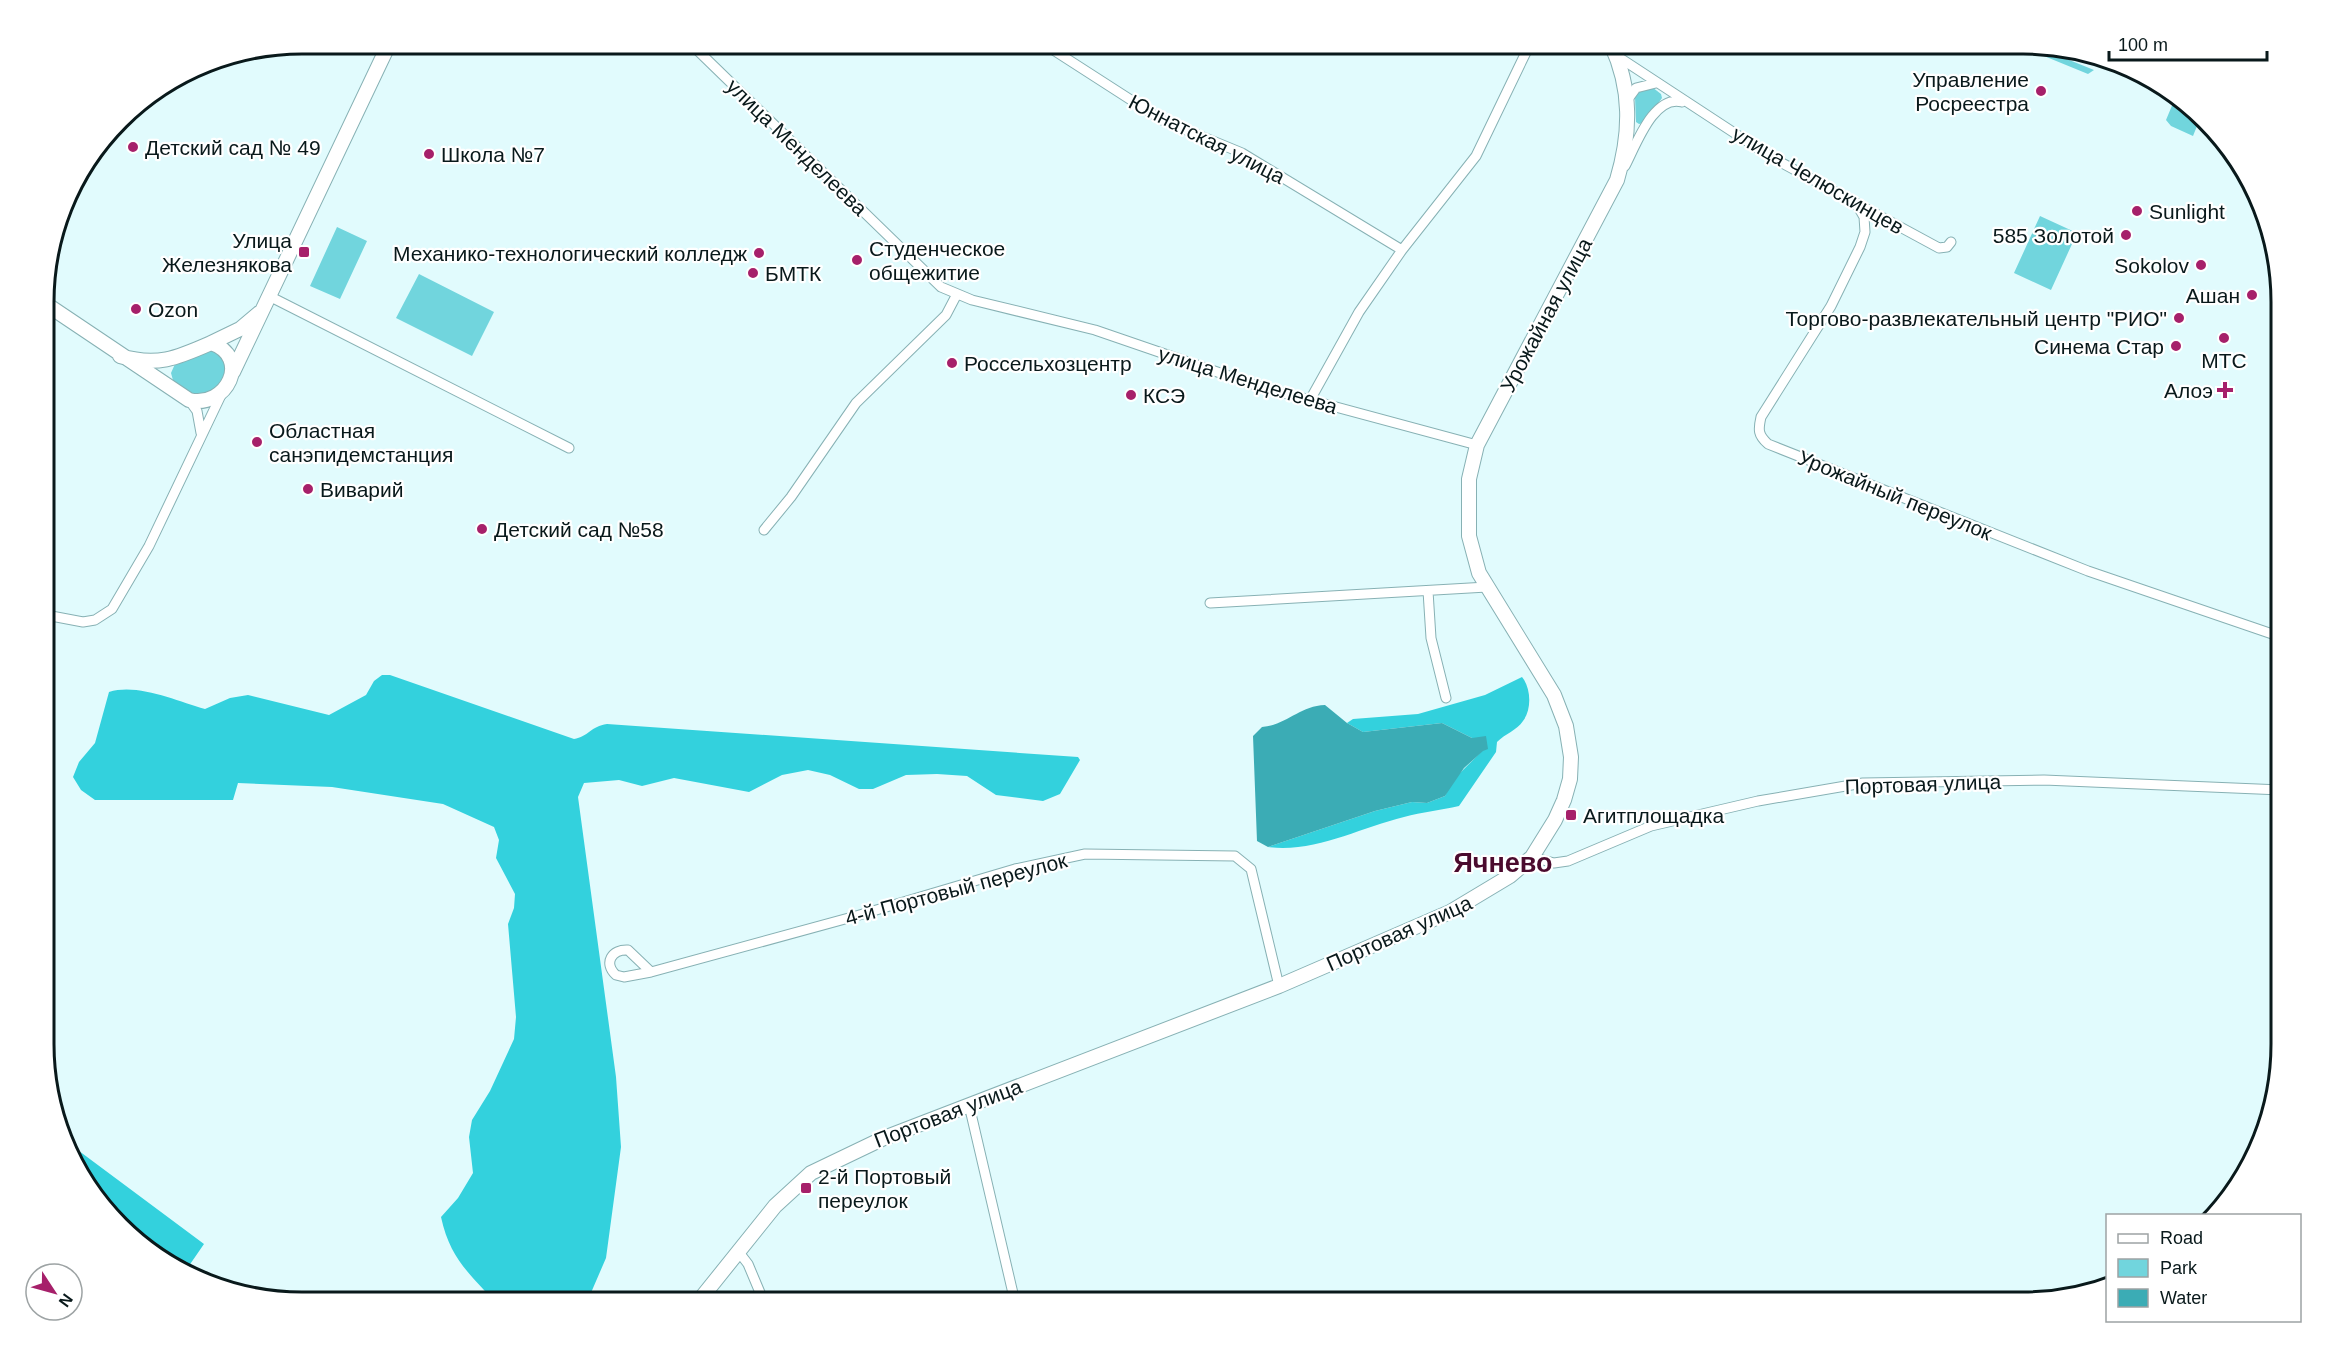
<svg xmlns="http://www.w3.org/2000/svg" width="2325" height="1346" font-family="Helvetica,sans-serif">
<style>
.green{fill:#71d5dd}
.forest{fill:#33d1dd}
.water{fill:#3bacb5}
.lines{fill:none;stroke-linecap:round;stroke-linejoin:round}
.street-casing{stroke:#87b1b4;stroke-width:11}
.secondary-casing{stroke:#87b1b4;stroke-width:16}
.street{stroke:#fff;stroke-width:9}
.secondary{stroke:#fff;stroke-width:14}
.poi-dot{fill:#a6206a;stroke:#fff;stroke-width:2}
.labels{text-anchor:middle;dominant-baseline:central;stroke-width:4.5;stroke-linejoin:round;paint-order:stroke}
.poi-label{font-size:21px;fill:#09191b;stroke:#fff;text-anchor:start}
.street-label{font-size:21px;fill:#09191b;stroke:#fff}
.district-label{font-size:27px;font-weight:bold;fill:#4b0b2e;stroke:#fff}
.rim{fill:none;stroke:#09191b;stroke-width:3}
</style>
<rect width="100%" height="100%" fill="#e1fbfd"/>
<path class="green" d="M2042,49L2094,70L2088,74L2044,56Z
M2072,50L2091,52L2140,73L2138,77Z
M1652,87L1661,94L1662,98L1644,123L1639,124L1636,122L1635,97L1639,92Z
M2176,96L2201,116L2193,136L2171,126L2166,120Z
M2040,216L2077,233L2051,290L2014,273Z
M337,227L367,241L340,299L310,286Z
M419,274L494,312L472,356L396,318Z
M212,349C242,360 219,403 191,395C185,393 179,387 174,384L171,373L175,364Z"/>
<path class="forest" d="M382,675H390L574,739C588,737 591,726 607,724L1078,757L1080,760L1060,794L1043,801L996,795L967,776L937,774L906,775L873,789H859L830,775L808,770L782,775L749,792L674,778L642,786L619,780L584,783L578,797L616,1077L621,1147L606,1258L587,1302H495C468,1272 450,1258 441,1217L458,1198L473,1173L469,1137L472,1120L490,1091L514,1039L516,1017L508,924L514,908L515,894L496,858L499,840L494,827L443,804L332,787L238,783L233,800H95L81,790L73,777L79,762L95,743L109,692C138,683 176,701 205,709L230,698L248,695L329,715L366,695L374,681Z
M1522,677C1531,688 1532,709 1523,721C1517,730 1505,734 1497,742L1496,752L1459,806C1441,810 1422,812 1404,817C1359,828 1315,853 1268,847L1375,811L1412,802L1427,803L1445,796L1452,781L1483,750L1472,738L1442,723L1363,732L1347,723L1353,719L1418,714L1485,695Z
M71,1145L204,1244L184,1273L172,1268L87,1188Z"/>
<path class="water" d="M1325,705L1347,723L1363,732L1442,723L1472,738L1486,736L1488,749L1483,751L1464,768L1445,796L1427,803L1412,802L1375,811L1268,847L1257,841L1253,736L1262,727C1287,725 1299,706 1325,705Z"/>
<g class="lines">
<g class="street-casing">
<path id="street" d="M691,44L941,287L972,300L1095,330L1258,386L1477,445
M1044,44L1162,120L1242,153L1402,250
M1617,56L1771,157L1939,248L1947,247L1951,242
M1628,99L1636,88L1656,83
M1625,166C1636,145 1654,94 1682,102
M1856,203L1864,217L1865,232L1860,247L1831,306L1761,417C1758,430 1758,435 1768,444L2088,571L2281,637
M269,296L569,448
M189,400L197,411L201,433
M1310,400L1359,312L1402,250L1476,156L1530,44
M764,530L791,497L856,403L946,315L957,294
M1428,591L1431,638L1446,698
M1210,603L1487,587
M46,615L83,622L95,620L112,609L149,546L223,391
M1532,857L1554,863L1568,861L1651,826L1758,801L1863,783L2044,780L2281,790
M651,972L628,950C612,949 603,963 616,975L624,977L651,972L856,916L1015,869L1085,854L1235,856L1251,869L1279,986
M969,1105L1015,1302
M738,1251L748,1264L764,1302"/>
</g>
<g class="secondary-casing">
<path id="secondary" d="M46,304L189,400C227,409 252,357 211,343C177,358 157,367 120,356
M211,343L240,329L259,313
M233,372L389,44
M698,1302L775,1206L811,1173L884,1138L1279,986L1450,912L1510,876L1532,857L1555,820L1564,800L1570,779L1571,757L1566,726L1554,695L1479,573L1469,536V479L1477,445L1617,180C1631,133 1632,89 1611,44"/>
</g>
<use href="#street" class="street"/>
<use href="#secondary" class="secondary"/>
</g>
<g class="poi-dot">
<circle cx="2041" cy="91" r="6"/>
<circle cx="133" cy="147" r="6"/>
<circle cx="429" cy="154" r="6"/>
<circle cx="2137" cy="211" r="6"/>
<circle cx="2126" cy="235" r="6"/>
<rect x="298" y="246" width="12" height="12" rx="3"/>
<circle cx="759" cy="253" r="6"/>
<circle cx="857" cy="260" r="6"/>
<circle cx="2201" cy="265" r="6"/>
<circle cx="753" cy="273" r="6"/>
<circle cx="2252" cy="295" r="6"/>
<circle cx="136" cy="309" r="6"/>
<circle cx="2179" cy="318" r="6"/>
<circle cx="2224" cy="338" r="6"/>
<circle cx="2176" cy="346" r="6"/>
<circle cx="952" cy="363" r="6"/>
<path d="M2222 381h6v6h6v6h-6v6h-6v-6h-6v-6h6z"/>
<circle cx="1131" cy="395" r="6"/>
<circle cx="257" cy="442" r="6"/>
<circle cx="308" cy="489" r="6"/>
<circle cx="482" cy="529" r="6"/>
<rect x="1565" y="809" width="12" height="12" rx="3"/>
<rect x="800" y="1182" width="12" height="12" rx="3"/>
</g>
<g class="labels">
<g class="poi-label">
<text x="2029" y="79" text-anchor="end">Управление<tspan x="2029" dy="24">Росреестра</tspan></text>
<text x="145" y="147">Детский сад № 49</text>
<text x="441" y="154">Школа №7</text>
<text x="2149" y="211">Sunlight</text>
<text x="2114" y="235" text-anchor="end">585 Золотой</text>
<text x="292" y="240" text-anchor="end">Улица<tspan x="292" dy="24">Железнякова</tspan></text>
<text x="869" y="248">Студенческое<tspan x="869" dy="24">общежитие</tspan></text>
<text x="747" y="253" text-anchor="end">Механико-технологический колледж</text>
<text x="2189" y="265" text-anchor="end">Sokolov</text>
<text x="765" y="273">БМТК</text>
<text x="2240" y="295" text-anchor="end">Ашан</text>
<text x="148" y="309">Ozon</text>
<text x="2167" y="318" text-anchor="end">Торгово-развлекательный центр "РИО"</text>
<text x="2164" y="346" text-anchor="end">Синема Стар</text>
<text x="2224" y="360" text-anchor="middle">МТС</text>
<text x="964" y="363">Россельхозцентр</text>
<text x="2213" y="390" text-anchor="end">Алоэ</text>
<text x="1143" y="395">КСЭ</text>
<text x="269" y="430">Областная<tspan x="269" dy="24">санэпидемстанция</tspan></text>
<text x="320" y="489">Виварий</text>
<text x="494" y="529">Детский сад №58</text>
<text x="1583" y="815">Агитплощадка</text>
<text x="818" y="1176">2-й Портовый<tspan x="818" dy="24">переулок</tspan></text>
</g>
<g class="street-label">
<text transform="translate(1207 139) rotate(27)">Юннатская улица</text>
<text transform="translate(797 147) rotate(44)">улица Менделеева</text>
<text transform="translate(1818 180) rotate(30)">улица Челюскинцев</text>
<text transform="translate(1546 315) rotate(-62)">Урожайная улица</text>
<text transform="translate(1248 380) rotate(17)">улица Менделеева</text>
<text transform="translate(1895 495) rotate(22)">Урожайный переулок</text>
<text transform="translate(1923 784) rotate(-2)">Портовая улица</text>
<text transform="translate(956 889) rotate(-15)">4-й Портовый переулок</text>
<text transform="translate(1399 933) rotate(-24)">Портовая улица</text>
<text transform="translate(948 1113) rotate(-21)">Портовая улица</text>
</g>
<g class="district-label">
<text x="1503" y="863">Ячнево</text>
</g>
</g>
<path d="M0 0H2325V1346H0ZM302 54H2023A248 248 0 0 1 2271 302V1044A248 248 0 0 1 2023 1292H302A248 248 0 0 1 54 1044V302A248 248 0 0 1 302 54Z" fill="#fff" fill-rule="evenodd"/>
<path class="rim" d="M302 54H2023A248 248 0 0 1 2271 302V1044A248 248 0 0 1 2023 1292H302A248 248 0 0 1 54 1044V302A248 248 0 0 1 302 54Z"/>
<rect x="2106" y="1214" width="195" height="108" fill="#ffffff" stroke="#9da3a4" stroke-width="1.5"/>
<rect x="2118" y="1234" width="30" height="9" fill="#ffffff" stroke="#9da3a4" stroke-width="1.5"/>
<text x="2160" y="1244" font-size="18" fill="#09191b">Road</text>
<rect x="2118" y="1259" width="30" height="18" fill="#71d5dd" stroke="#9da3a4" stroke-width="1.5"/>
<text x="2160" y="1274" font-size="18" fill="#09191b">Park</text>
<rect x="2118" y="1289" width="30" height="18" fill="#3bacb5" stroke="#9da3a4" stroke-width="1.5"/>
<text x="2160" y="1304" font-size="18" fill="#09191b">Water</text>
<g transform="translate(54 1292) rotate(126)"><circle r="28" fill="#ffffff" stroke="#9da3a4" stroke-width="1.5"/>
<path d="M0-4.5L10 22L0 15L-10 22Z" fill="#a6206a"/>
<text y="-9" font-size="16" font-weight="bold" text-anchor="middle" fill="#09191b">N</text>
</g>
<path d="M2109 51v9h158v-9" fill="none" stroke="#09191b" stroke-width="3"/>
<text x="2118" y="51" font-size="18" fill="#09191b" stroke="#ffffff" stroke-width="4.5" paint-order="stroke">100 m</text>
</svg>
